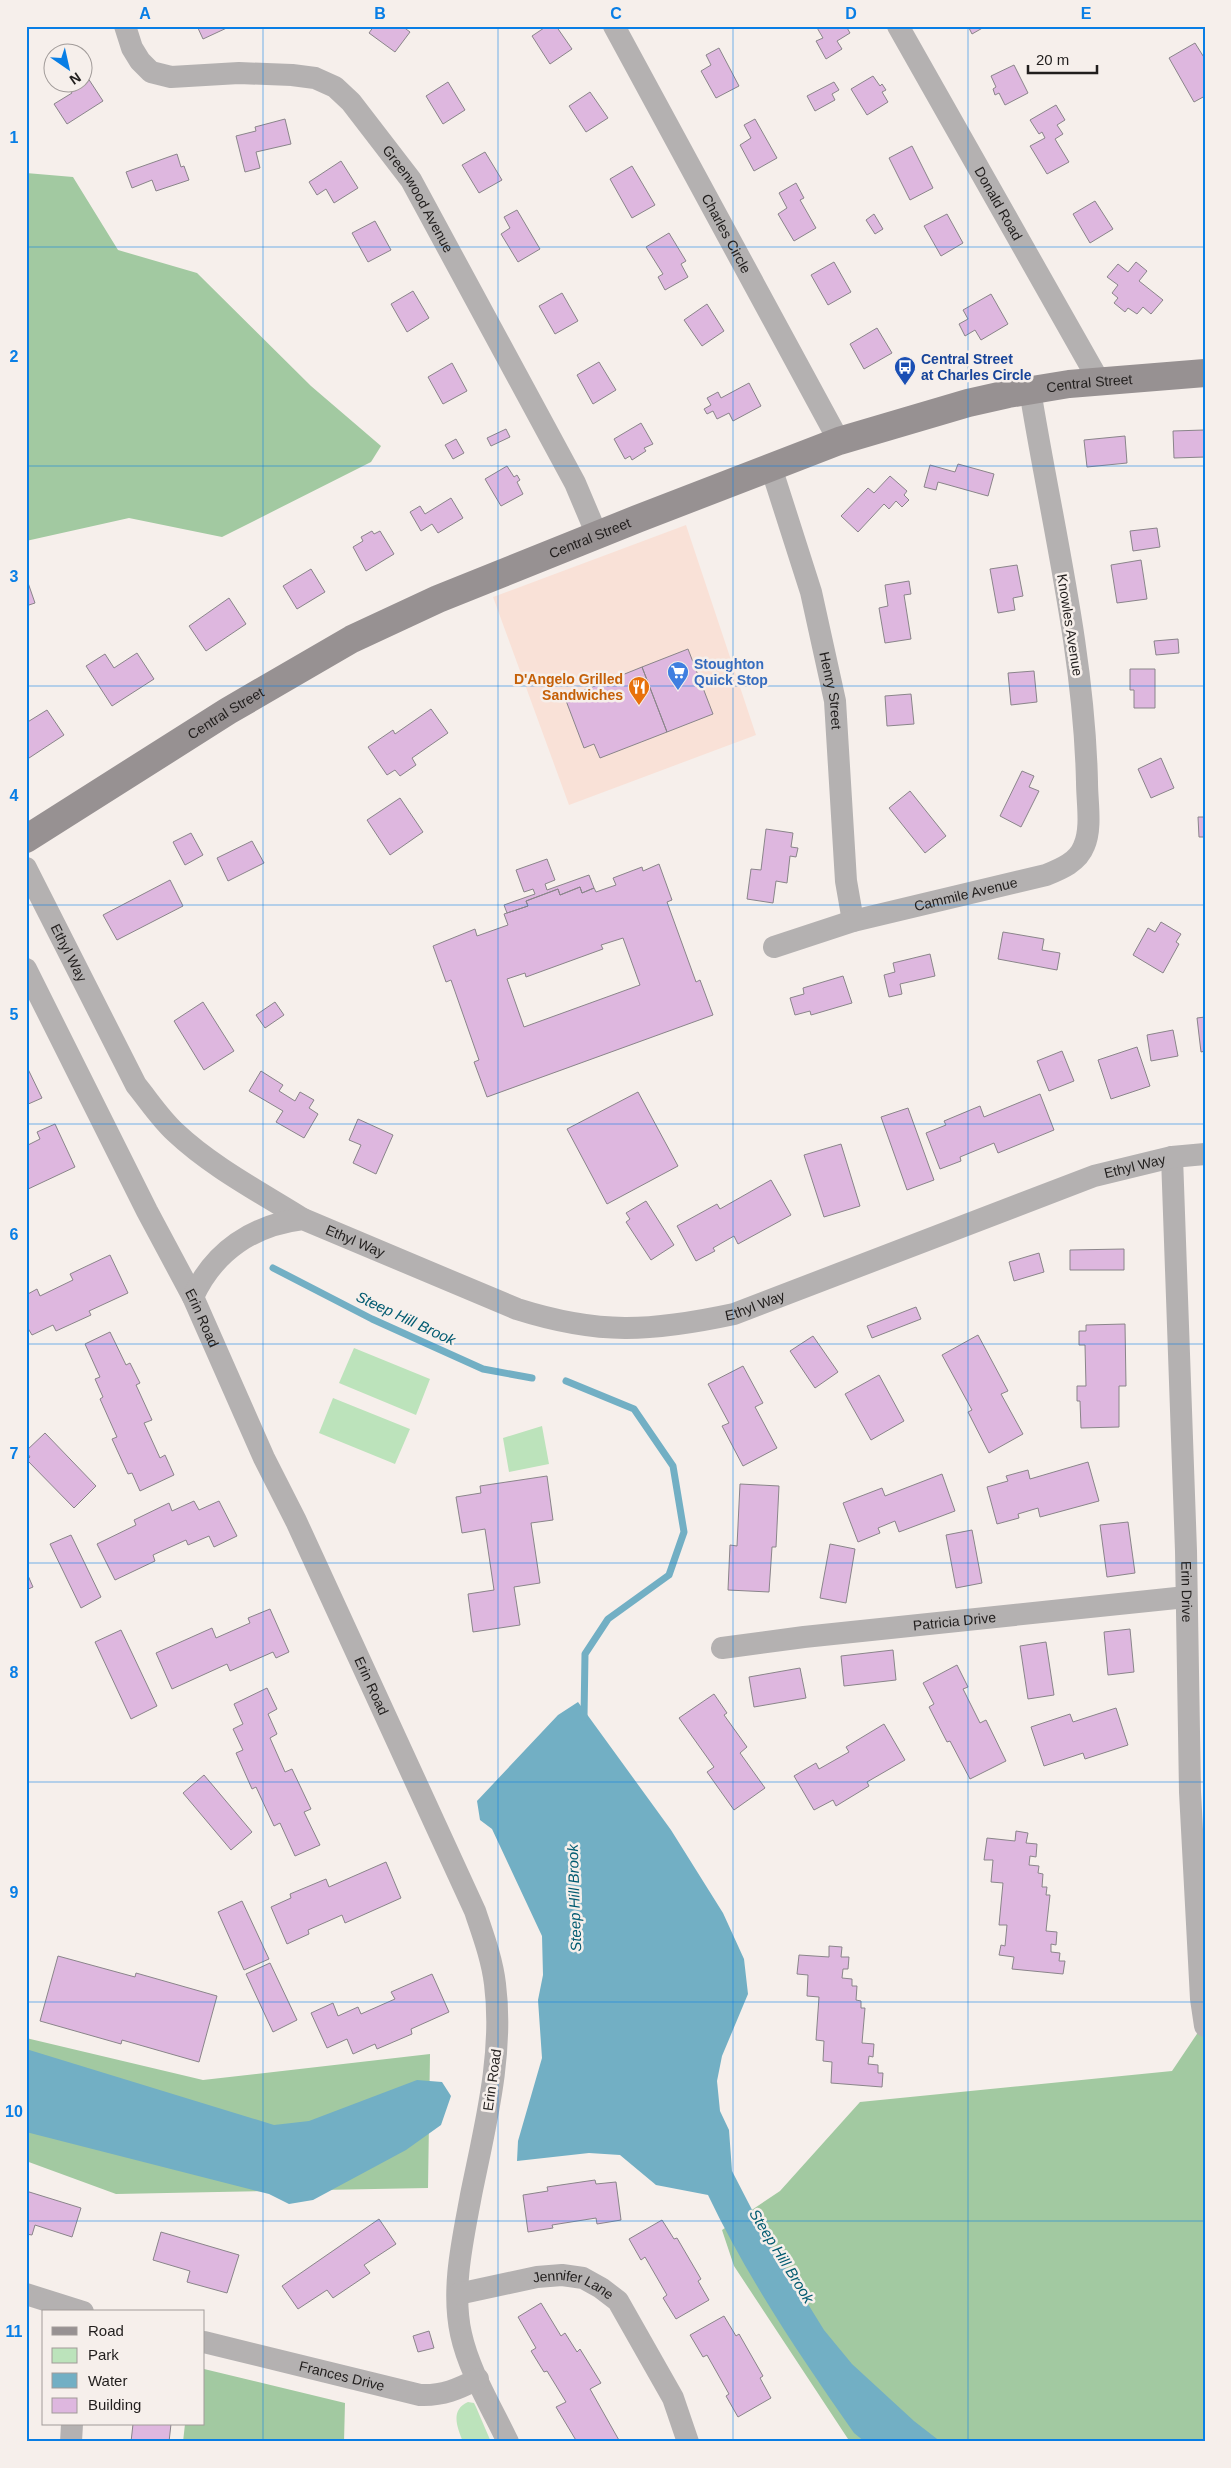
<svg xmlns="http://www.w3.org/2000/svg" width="1231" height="2468" font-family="Helvetica,sans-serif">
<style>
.commercial{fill:#f9e1d7}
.green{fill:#bce3bb}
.forest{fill:#a2c9a1}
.water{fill:#72afc4}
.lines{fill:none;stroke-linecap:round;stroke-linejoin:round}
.stream{stroke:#72afc4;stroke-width:7}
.building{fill:#deb7df;stroke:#8a858a;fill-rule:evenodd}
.minor{stroke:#b4b1b1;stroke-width:22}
.secondary{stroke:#979192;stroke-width:28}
.grid{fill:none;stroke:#087ee5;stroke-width:1;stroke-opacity:0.55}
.labels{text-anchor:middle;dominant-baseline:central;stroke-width:5;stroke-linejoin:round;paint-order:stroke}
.street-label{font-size:14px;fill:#211e1d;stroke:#f6efeb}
.transit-label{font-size:14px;font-weight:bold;fill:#164399;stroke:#f6efeb;text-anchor:start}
.shop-label{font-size:14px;font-weight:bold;fill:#366cbe;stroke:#f6efeb;text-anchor:start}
.food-label{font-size:14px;font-weight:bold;fill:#c56008;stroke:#f6efeb;text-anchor:end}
.water-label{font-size:15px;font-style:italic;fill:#025b71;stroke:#f6efeb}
.neatline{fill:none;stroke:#087ee5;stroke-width:2}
.grid-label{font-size:16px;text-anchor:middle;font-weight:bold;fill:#087ee5}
</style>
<rect width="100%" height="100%" fill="#f6efeb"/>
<path class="commercial" d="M686,525L756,735L569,805L493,597Z"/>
<path class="green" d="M354,1348L430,1379L416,1415L339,1383Z
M333,1398L410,1429L395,1464L319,1433Z
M542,1426L549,1464L509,1472L503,1438Z
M468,2402L474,2403L476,2407L491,2442H463C457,2427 450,2410 468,2402Z"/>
<path class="forest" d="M26,173L73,177L118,250L197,273L311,386L381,446L371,462L222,537L129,518L26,541Z
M1205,2022V2442H850L734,2266L722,2230L780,2191L860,2102L1172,2071Z
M26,2038L203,2080L430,2054L428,2188L116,2194L26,2161Z
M204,2369L345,2403L344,2442H183L185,2424H204Z"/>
<path class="water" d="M578,1702L671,1830L723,1913L744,1959L748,1994L722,2056L717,2081L720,2111L729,2130L732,2171L764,2233L824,2330L852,2364L914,2421L941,2442H865L854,2433C801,2357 748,2279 708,2195L656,2185L620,2155L589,2153L517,2161L518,2141L542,2058L538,2000L543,1975L542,1936L492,1829L480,1820L477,1801L558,1715Z
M26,2049L274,2125L309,2121L417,2080L442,2082L451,2096L441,2125L406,2150L313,2200L289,2204L269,2194L26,2132Z"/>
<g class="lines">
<path class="stream" d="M273,1268L372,1319L483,1369L532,1378
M566,1381L634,1409L673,1466L684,1532L669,1575L608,1619L585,1654L584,1717"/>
</g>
<path class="building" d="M197,26H231L203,39Z
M374,26H402L410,32L395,52L369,33Z
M547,26H556L572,49L550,64L532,36Z
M816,26H846L850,33L837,41L842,49L826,59L816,41L823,38Z
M968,26H986L972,34Z
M1195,43L1205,59V96L1194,102L1169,58Z
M719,48L739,86L716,98L701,71L711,65L706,55Z
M1014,65L1028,93L1005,105L999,93L995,95L993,89L996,87L991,76Z
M82,69L103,101L67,124L54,104L72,93L65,82H82Z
M873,76L880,86L882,84L886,90L882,92L888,102L867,115L851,89Z
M448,82L465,110L443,124L426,96Z
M834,82L839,90L832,94L835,100L815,111L807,96Z
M590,92L608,118L586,132L569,106Z
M1056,105L1065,120L1057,125L1063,134L1055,139L1069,162L1047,174L1030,146L1045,138L1042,132L1039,134L1030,120Z
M285,119L291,144L256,152L260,168L245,172L236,136L256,131L255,127Z
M755,119L777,158L754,171L740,145L751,138L744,125Z
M912,146L933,188L910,200L889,158Z
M485,152L502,180L479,193L462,165Z
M177,154L181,167L184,166L189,180L156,191L152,180L132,188L126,172Z
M341,161L358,188L334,203L326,189L317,195L309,182Z
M632,166L655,205L632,218L610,179Z
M796,183L804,198L800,200L816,228L794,241L778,214L787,208L779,193Z
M1095,201L1113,229L1090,243L1073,214Z
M517,210L540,249L518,262L501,234L510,228L504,217Z
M874,214L883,229L875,234L866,220Z
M947,214L963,243L941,256L924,226Z
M375,221L391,250L368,262L352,233Z
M669,233L686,261L681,264L688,277L665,290L658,277L663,274L646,247Z
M834,262L851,292L828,305L811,275Z
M1136,262L1147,271L1139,281L1163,300L1151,314L1143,307L1137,314L1128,308L1125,312L1114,303L1118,298L1112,293L1118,285L1107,277L1118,264L1128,272Z
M413,291L429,318L407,332L391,304Z
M562,293L578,321L555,334L539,306Z
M991,294L1008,324L981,340L975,330L965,336L959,324L968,319L963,310Z
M707,304L724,331L702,346L684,320Z
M877,328L892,353L864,369L850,344Z
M599,362L616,390L593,404L577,375Z
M452,363L467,391L443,404L428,377Z
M749,383L761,406L733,421L729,413L717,419L713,411L707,414L704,409L711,405L707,398L718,392L721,398Z
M641,423L653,444L644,448L646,451L632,460L630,456L625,459L614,439Z
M506,429L510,437L491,446L487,438Z
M1204,430L1205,457L1174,458L1173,431Z
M1125,436L1127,463L1087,467L1084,440Z
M456,439L464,453L453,459L445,445Z
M958,464L994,474L988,496L938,482L936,490L924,487L930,465L955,472Z
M507,466L514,477L517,475L520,480L517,482L523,494L501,506L485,479Z
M890,476L907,491L904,495L909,500L902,507L896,501L889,509L884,504L858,532L841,516L868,488L874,493Z
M451,498L463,518L438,533L432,524L421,531L410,512L420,506L425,514Z
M1157,528L1160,547L1133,551L1130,531Z
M372,531L374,534L380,531L394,554L366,571L353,547L363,541L361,537Z
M1141,560L1147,599L1117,603L1111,565Z
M1017,565L1023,596L1013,598L1015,610L998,613L990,569Z
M311,569L325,592L297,609L283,586Z
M26,577L35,603L26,606Z
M909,581L911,594L904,595L911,639L885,643L879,608L888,606L885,585Z
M229,598L246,624L206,651L189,626Z
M1178,639L1179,653L1156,655L1154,641Z
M688,649L713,714L667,732L642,667Z
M137,653L154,679L112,706L86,666L105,654L114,668Z
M642,667L667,732L600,758L594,744L584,748L565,698Z
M1130,669H1155V708H1134V690H1130Z
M1034,671L1037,702L1011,705L1008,673Z
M911,694L914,724L887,726L885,696Z
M431,709L448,733L412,758L416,765L400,776L395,770L387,775L368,747L393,730L395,734Z
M47,710L64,735L26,760V723Z
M1161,758L1174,788L1151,798L1138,769Z
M1022,771L1034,776L1029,787L1039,791L1021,827L1000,816Z
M910,791L946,836L925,853L889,808Z
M400,798L423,832L390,855L367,820Z
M1198,817H1205V837H1199Z
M766,829L793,833L791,847L798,848L796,857L790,856L787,883L776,881L773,903L747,899L751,869L761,870Z
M191,833L203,855L185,865L173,842Z
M252,841L264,863L228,881L217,858Z
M547,859L555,880L545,884L547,890L589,875L594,888L582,893L580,887L560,895L558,889L526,901L528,906L507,913L504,905L535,894L533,889L524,892L516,870Z
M659,864L672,900L667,902L696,982L700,980L713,1015L487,1097L474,1062L479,1060L451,980L446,982L433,946L475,929L477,936L508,925L504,914L528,906L526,901L558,889L560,895L580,887L582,893L594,888L596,892L616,885L613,878L642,867L643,871ZM623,938L640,985L524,1027L507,979L525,973L526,977L603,949L601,945Z
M170,880L183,906L117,940L103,915Z
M1161,922L1181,934L1176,942L1179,944L1163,973L1133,955L1148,928L1155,932Z
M1003,932L1044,939L1042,950L1060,953L1057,970L998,959Z
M930,954L935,976L900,984L902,994L889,997L884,975L895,972L893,963Z
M843,976L852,1003L811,1015L810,1011L795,1015L790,998L804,994L803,988Z
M203,1002L234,1051L204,1070L174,1021Z
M275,1002L284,1015L265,1028L256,1015Z
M1205,1017V1051L1201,1052L1197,1018Z
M1173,1030L1178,1056L1151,1061L1147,1035Z
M1137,1047L1150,1086L1111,1099L1098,1060Z
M1062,1051L1074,1081L1049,1091L1037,1061Z
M26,1065L42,1098L26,1105Z
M261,1071L283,1085L279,1091L295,1101L300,1092L314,1100L309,1108L318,1114L304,1138L276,1122L283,1111L249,1091Z
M638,1092L678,1166L607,1204L567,1129Z
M1040,1094L1054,1130L998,1153L994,1143L960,1157L961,1161L940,1169L926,1133L946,1125L944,1121L980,1106L984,1117Z
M908,1108L934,1180L907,1190L881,1117Z
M358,1119L393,1135L376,1174L353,1163L361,1145L349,1140Z
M55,1124L75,1167L26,1190V1146L40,1139L37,1132Z
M841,1144L860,1206L824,1217L804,1155Z
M771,1180L791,1215L738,1244L734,1236L713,1248L715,1251L696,1261L677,1226L717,1204L720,1209Z
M646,1201L674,1245L651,1260L626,1222L630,1219L626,1213Z
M1124,1249V1270H1070V1250Z
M1039,1253L1044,1272L1014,1281L1009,1262Z
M110,1255L128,1293L89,1311L91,1315L56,1331L53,1325L32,1335L26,1325V1295L37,1289L40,1296L73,1280L70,1274Z
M916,1307L921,1319L872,1338L867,1326Z
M1125,1324L1126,1386H1119V1427L1081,1428L1080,1401H1077V1386H1086L1085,1345H1079V1331H1086V1325Z
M110,1332L126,1365L130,1363L140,1383L136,1385L152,1420L144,1423L160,1458L165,1455L174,1475L140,1491L132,1473L128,1474L112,1439L117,1437L100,1399L103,1397L95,1379L100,1377L85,1344Z
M978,1335L1008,1391L1001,1394L1023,1434L989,1453L968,1412L972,1410L942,1355Z
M813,1336L838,1372L815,1388L790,1351Z
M743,1366L763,1403L755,1407L777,1448L743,1466L722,1426L729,1423L708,1384Z
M879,1375L904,1421L871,1440L845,1394Z
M45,1433L96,1486L74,1508L27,1460L30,1457L26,1451Z
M1088,1462L1099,1501L1040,1517L1038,1508L1018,1514L1019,1518L997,1524L987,1487L1008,1481L1006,1476L1028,1470L1030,1479Z
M942,1474L955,1511L899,1532L895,1521L878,1528L880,1533L858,1542L843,1503L882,1488L885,1496Z
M547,1476L553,1520L531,1523L540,1583L514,1587L520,1625L473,1632L468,1594L494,1590L485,1529L462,1533L456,1497L481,1493L480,1486Z
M740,1484L779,1486L776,1547H772L769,1592L728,1590L730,1545L737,1546Z
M194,1501L199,1510L219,1501L237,1536L214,1547L209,1536L188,1545L186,1540L153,1555L155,1561L115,1580L97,1544L136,1525L134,1520L169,1503L172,1511Z
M1128,1522L1135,1573L1107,1577L1100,1525Z
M972,1530L982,1583L956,1588L946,1535Z
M71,1535L101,1597L81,1608L50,1544Z
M830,1544L855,1549L846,1603L820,1598Z
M26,1571L33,1587L26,1590Z
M270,1609L289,1652L276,1658L273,1652L230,1671L227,1664L172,1689L156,1653L212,1628L216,1638L250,1623L248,1618Z
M1130,1629L1134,1672L1108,1675L1104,1632Z
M121,1630L157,1706L131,1719L95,1642Z
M1046,1642L1054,1695L1028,1699L1020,1646Z
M893,1650L896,1680L844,1686L841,1656Z
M957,1665L968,1687L963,1689L980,1723L986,1720L1006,1761L970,1779L950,1741L947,1742L929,1707L934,1704L923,1683Z
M800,1668L806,1698L754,1707L749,1677Z
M267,1688L277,1709L268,1714L277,1734L270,1738L285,1772L292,1769L311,1809L304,1812L320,1845L295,1856L280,1823L274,1826L256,1787L252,1789L236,1753L243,1750L233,1729L243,1724L234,1704Z
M714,1694L727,1713L724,1715L747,1747L740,1753L765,1788L734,1810L707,1772L714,1767L679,1718Z
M1116,1708L1128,1745L1085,1759L1083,1753L1044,1766L1031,1727L1070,1714L1073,1722Z
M884,1724L905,1760L867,1782L869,1786L836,1806L833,1800L814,1810L794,1776L816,1763L819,1769L849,1752L846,1747Z
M204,1775L252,1832L231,1850L183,1793Z
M1016,1831L1028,1833L1026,1843L1037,1844L1036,1857L1030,1856L1029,1865L1039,1866L1038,1873L1043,1874L1042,1887H1047L1046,1895H1050L1046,1931L1057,1932L1056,1945L1051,1944V1952L1060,1953L1059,1961H1065L1063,1974L1012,1969L1014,1957L999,1955L1001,1945L1005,1946L1007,1925H999L1003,1883L991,1882L993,1860H984L987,1838L1015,1841Z
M386,1862L401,1898L345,1923L342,1915L308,1930L309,1934L287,1944L271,1907L291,1898L290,1894L326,1879L329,1887Z
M242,1901L269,1959L244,1970L218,1912Z
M829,1946L842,1947L841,1957H849L848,1969H843L842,1978L852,1979V1986H857L856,2000L861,2001V2008H865L862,2043L874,2044L873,2057L869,2056L868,2064L878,2065V2073H883L882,2087L831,2083L832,2062L823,2061L824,2041L816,2040L819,1997L807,1996L808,1975L797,1974L799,1955L829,1957Z
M58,1956L135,1977L136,1973L217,1996L199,2062L122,2040L121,2044L40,2021Z
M270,1963L297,2020L273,2032L246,1974Z
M432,1974L449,2012L411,2029L412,2034L377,2049L375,2044L353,2054L347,2039L327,2048L311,2013L333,2003L338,2016L358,2007L361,2014L395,1999L391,1992Z
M595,2180L596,2184L616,2182L621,2220L597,2224L596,2218L552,2225L553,2228L528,2232L523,2195L548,2191L547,2187Z
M26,2191L81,2208L72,2237L35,2225L32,2235L26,2234Z
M379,2219L396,2244L364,2265L370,2273L333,2298L327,2290L298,2309L282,2286Z
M662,2220L674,2239L677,2238L701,2279L698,2281L709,2300L676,2319L663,2298L667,2295L645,2257L641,2260L629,2239Z
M161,2232L239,2255L227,2293L187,2282L190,2271L153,2260Z
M541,2303L561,2336L565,2333L577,2352L580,2349L601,2383L590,2389L620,2442H577L556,2407L566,2402L547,2371L544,2372L531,2351L536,2348L518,2317Z
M724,2316L736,2336L739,2334L763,2376L760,2378L771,2398L738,2417L726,2396L729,2394L707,2355L703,2357L690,2335Z
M429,2331L434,2348L418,2352L413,2336Z
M133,2424H171L169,2442H131Z"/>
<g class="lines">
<g class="minor">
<path id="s1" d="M125,26L132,48L140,61L151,72L171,77L239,73L292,75L315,78L335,87L351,102L411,180L575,483L597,535"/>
<path id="s2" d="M614,26L839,441"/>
<path id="s3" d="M898,26L1099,381"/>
<path id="s4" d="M771,467L811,592L835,701L846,881L853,921"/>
<path id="s5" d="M26,868L136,1085C149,1101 160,1118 175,1132C212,1167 260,1192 303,1219"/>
<path id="s6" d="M774,947L853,921L1046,875C1061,869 1078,862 1084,846C1092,828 1087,802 1087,782C1084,650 1051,520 1030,390"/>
<path id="s7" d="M26,969L147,1211L193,1297L264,1458L296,1521L475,1911C483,1935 492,1959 495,1984C504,2054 485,2126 471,2195C463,2239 451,2289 461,2334C469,2371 492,2408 508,2442"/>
<path id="s8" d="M1172,1157L1186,1551L1190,1792L1201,1999L1205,2026"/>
<path id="s9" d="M193,1297C214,1251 253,1225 303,1219L517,1309C599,1335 650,1332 734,1314L1094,1176L1172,1157L1205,1154"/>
<path id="s10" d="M722,1648L804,1637L1186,1597"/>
<path d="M26,2294L83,2312"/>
<path id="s11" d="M458,2294L537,2277L562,2275L583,2278L601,2288L618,2301L673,2398L688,2442"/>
<path id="s12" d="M204,2342L420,2395C443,2396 458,2389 478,2379"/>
<path d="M71,2442L72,2424"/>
</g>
<path class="secondary" id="s13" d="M26,839L228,711L352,639L438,599L637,519L839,441L968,403L1008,394L1069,384L1205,373"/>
</g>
<path class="grid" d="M263,26V2442M498,26V2442M733,26V2442M968,26V2442M26,247H1205M26,466H1205M26,686H1205M26,905H1205M26,1124H1205M26,1344H1205M26,1563H1205M26,1782H1205M26,2002H1205M26,2221H1205"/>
<defs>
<g id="bus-pin" transform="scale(1.125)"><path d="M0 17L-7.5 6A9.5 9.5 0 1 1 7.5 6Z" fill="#1a4fb4" stroke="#f6efeb"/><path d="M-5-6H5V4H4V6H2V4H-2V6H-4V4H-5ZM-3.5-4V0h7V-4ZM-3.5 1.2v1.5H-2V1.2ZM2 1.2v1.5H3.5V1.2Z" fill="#fff"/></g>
<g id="supermarket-pin" transform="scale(1.125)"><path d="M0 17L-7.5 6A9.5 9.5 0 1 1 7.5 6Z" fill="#3f7fe0" stroke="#f6efeb"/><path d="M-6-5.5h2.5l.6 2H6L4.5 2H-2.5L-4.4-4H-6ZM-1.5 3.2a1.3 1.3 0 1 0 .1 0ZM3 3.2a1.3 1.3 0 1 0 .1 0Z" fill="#fff"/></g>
<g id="restaurant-pin" transform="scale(1.125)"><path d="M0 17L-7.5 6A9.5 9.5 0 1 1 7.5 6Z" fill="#e8710a" stroke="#f6efeb"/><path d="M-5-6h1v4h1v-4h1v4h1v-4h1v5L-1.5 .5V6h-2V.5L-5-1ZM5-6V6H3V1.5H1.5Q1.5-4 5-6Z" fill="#fff"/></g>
</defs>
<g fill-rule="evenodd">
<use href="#bus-pin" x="905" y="367"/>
<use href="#supermarket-pin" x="678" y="672"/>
<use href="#restaurant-pin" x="639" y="687"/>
</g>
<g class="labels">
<g class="street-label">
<text stroke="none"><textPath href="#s1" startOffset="381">Greenwood Avenue</textPath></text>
<text stroke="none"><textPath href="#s3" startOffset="204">Donald Road</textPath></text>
<text stroke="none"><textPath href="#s2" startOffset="236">Charles Circle</textPath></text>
<text stroke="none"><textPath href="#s13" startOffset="1166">Central Street</textPath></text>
<text stroke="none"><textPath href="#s13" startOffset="641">Central Street</textPath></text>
<text transform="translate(1070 625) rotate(81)">Knowles Avenue</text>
<text stroke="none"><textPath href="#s4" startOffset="232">Henry Street</textPath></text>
<text stroke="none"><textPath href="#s13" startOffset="236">Central Street</textPath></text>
<text stroke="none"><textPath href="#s6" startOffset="199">Cammile Avenue</textPath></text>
<text stroke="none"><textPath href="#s5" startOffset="95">Ethyl Way</textPath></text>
<text stroke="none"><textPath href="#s9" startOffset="1021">Ethyl Way</textPath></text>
<text stroke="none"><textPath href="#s9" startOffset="198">Ethyl Way</textPath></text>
<text stroke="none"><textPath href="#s9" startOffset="616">Ethyl Way</textPath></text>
<text stroke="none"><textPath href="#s7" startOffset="391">Erin Road</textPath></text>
<text stroke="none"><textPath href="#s8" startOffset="435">Erin Drive</textPath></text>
<text stroke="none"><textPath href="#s10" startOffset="234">Patricia Drive</textPath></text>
<text stroke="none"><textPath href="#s7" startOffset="796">Erin Road</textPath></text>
<text transform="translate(492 2080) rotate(-82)">Erin Road</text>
<text stroke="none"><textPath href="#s11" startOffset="119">Jennifer Lane</textPath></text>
<text stroke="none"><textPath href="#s12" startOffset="142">Frances Drive</textPath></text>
</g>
<g class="transit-label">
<text x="921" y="359">Central Street<tspan x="921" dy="16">at Charles Circle</tspan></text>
</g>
<g class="shop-label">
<text x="694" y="664">Stoughton<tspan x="694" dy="16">Quick Stop</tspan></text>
</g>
<g class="food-label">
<text x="623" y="679">D'Angelo Grilled<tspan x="623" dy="16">Sandwiches</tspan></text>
</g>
<g class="water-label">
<text transform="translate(406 1318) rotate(25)">Steep Hill Brook</text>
<text transform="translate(574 1898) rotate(-92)">Steep Hill Brook</text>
<text transform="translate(782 2256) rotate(58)">Steep Hill Brook</text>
</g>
</g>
<rect width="1231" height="2468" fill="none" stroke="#f6efeb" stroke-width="55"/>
<rect x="42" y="2310" width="162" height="115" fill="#f6efeb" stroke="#a19b99"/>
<rect x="52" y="2327" width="25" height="8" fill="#979192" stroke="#a19b99"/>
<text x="88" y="2336" font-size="15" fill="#211e1d">Road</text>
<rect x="52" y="2348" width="25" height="15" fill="#bce3bb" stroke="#a19b99"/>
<text x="88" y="2360" font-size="15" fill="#211e1d">Park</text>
<rect x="52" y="2373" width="25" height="15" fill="#72afc4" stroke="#a19b99"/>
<text x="88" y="2386" font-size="15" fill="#211e1d">Water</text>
<rect x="52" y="2398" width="25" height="15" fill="#deb7df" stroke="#a19b99"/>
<text x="88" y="2410" font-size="15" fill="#211e1d">Building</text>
<g transform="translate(68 68) rotate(146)"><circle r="24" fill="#f6efeb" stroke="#a19b99"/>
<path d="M0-4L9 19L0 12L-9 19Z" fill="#087ee5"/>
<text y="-8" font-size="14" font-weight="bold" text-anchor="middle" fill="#211e1d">N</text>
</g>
<path d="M1028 65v8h69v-8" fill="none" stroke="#211e1d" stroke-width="2.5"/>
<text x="1036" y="65" font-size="15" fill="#211e1d" stroke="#f6efeb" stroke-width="4" paint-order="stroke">20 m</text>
<rect x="28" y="28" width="1176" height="2412" class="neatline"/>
<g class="grid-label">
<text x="145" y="19">A</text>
<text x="380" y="19">B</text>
<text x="616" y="19">C</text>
<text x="851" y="19">D</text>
<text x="1086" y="19">E</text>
<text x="14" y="143">1</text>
<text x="14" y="362">2</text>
<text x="14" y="582">3</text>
<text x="14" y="801">4</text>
<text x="14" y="1020">5</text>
<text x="14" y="1240">6</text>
<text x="14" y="1459">7</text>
<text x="14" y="1678">8</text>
<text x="14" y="1898">9</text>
<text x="14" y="2117">10</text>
<text x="14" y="2337">11</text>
</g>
</svg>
